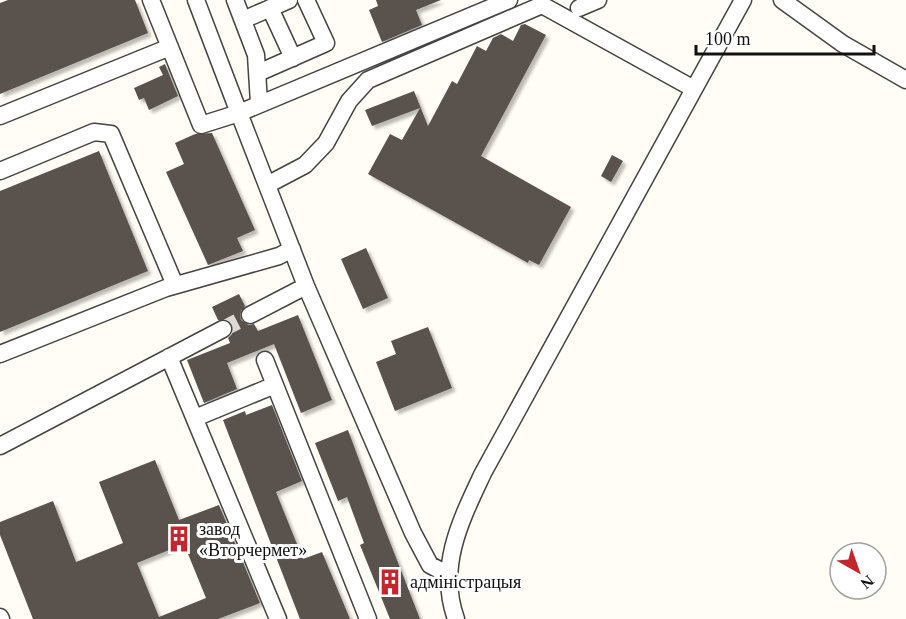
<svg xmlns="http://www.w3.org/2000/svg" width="906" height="619" font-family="'Times New Roman',serif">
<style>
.building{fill:#5a524d;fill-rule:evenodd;filter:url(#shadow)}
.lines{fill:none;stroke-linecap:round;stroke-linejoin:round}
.minor-tunnel{stroke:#dbdad3;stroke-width:16;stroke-dasharray:16 8;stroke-linecap:butt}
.minor-casing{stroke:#444;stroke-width:19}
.minor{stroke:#fff;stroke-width:16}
.labels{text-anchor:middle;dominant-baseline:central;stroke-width:6;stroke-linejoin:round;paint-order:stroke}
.poi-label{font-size:18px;fill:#111;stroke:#fff;text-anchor:start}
</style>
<defs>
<filter id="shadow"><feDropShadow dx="3.5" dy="3.5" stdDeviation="1.5" flood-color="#0004"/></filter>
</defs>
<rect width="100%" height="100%" fill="#fffdf5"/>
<path class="building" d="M8,0H135L148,33L0,94V3Z
M376,0H441L416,10L422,25L382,42L369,10L378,6Z
M525,24L546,35L481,156L571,207L539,265L529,260L528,263L368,174L390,134L402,140L420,108L372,126L365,110L414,91L428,126L452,81L457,84L477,46L486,51L493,38L501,34L513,41L521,25Z
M165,64L178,96L149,110L144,98L139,100L134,88L163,75L159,67Z
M212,133L255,230L237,238L243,251L208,265L166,172L184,164L175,143L195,134Z
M99,151L148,271L0,332V191Z
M612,155L623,161L611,182L601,176Z
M366,248L388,298L363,309L341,259Z
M239,294L245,306L240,314L241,320L249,325L254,324L258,331L298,315L332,400L301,413L274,344L227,363L237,389L204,403L187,360L230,343L228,338L232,334V325L228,320H218L212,307Z
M428,327L452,388L395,411L376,362L396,354L391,341Z
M272,405L302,481L276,492L303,559L322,552L350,619H300L223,420L245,411L246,415Z
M348,430L381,519L420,619H390L360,545L364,543L347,497L338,501L315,443Z
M155,460L179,520L219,505L260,603L218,619H33L0,535V522L53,501L76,562L123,543L99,482ZM184,544L206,598L159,617L137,563Z"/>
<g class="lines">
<path class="minor-tunnel" d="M223,329L250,315"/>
<g class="minor-casing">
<path id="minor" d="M151,0L201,125L239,113L196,0
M235,0L256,55L259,103
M782,0L843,44L906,80
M270,8L293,58
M579,8L598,0
M243,20L289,0
M258,73L326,43L306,0
M0,116L170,47
M0,171L94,132L111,134L175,285
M267,185L305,165L326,143L349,101L368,80L542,5L694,89
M250,315L306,286
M0,354L166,288L279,256L292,249
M169,357L278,619
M265,360L368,619
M195,418L275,385
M0,446L223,329
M449,575L430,565L413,533L306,286L239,113L509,0
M0,617L1,619
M456,619C437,566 461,520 483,473L743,0"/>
</g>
<use href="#minor" class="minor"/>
</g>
<defs>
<g id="building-bare" transform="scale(2.07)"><path d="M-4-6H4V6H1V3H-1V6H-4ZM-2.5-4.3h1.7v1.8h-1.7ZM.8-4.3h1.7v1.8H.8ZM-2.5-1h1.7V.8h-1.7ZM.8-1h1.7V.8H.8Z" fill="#c4262e" stroke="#fff" stroke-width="2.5" paint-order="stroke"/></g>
</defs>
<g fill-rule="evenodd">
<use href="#building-bare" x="179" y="539"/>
<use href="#building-bare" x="390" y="582"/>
</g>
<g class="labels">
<g class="poi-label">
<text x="199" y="529">завод<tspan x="199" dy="21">«Вторчермет»</tspan></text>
<text x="410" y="582">адміністрацыя</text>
</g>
</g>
<g transform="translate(858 571) rotate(140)"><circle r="28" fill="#ffffff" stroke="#a0a0a0" stroke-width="1.5"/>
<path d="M0-4.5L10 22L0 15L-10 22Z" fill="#c4262e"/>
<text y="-9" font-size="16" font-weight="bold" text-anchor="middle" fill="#111111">N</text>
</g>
<path d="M696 45v9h178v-9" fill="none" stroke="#111111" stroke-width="3"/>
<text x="705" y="45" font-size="18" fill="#111111" stroke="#ffffff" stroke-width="4.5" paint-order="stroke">100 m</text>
</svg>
